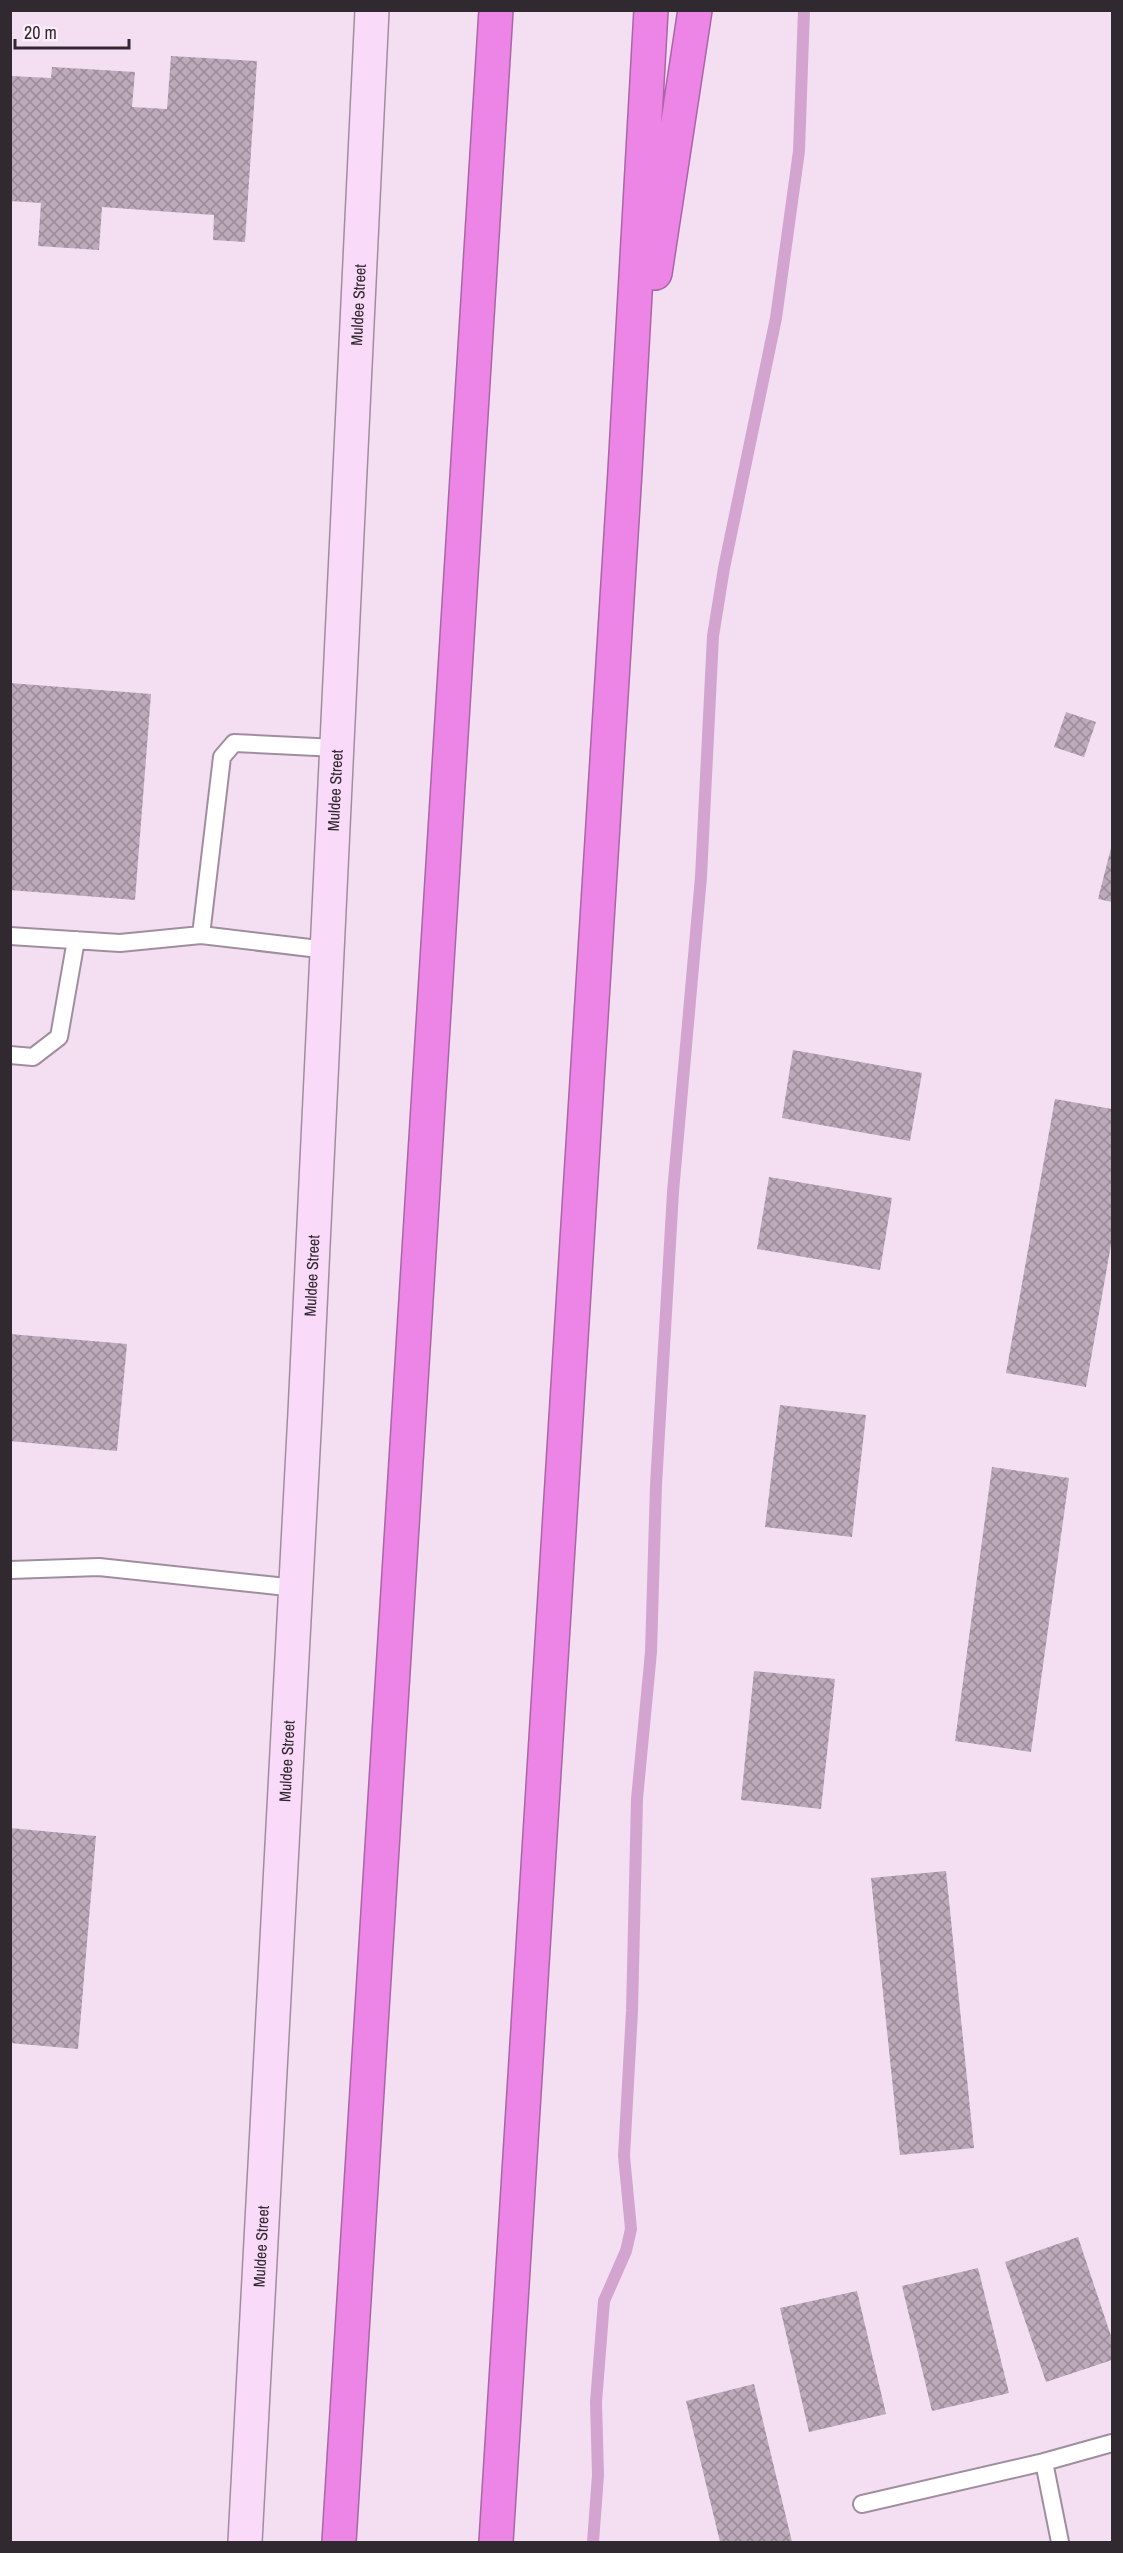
<svg xmlns="http://www.w3.org/2000/svg" width="1123" height="2553" font-family="'Archivo Narrow',sans-serif">
<style>
.lines{fill:none;stroke-linecap:round;stroke-linejoin:round}
.stream{stroke:#d4a4d0;stroke-width:12}
.building{fill:url(#building-cross-hatch)}
.lane-casing{stroke:#a08e9e;stroke-width:20}
.secondary-casing{stroke:#a08e9e;stroke-width:36}
.highway-casing{stroke:#aa65a6;stroke-width:36}
.lane{stroke:#fff;stroke-width:16}
.secondary{stroke:#f9daf8;stroke-width:33}
.highway{stroke:#ec85e6;stroke-width:33}
.labels{text-anchor:middle;dominant-baseline:central;stroke-width:5;stroke-linejoin:round;paint-order:stroke}
.street-label{font-size:16px;fill:#30292f;stroke:#feeefc}
</style>
<defs>
<pattern id="building-cross-hatch" width="8" height="8" patternUnits="userSpaceOnUse" patternTransform="scale(1.5)"><rect width="8" height="8" fill="#bca9ba"/><path d="M0 0l8 8M0 8l8-8" fill="none" stroke="#998a98"/></pattern>
</defs>
<rect width="100%" height="100%" fill="#f3dff1"/>
<g class="lines">
<path class="stream" d="M593,2542L598,2475L596,2402L604,2301L626,2251L631,2229L624,2156L632,2011L637,1799L651,1652L656,1485L673,1192L701,877L713,636L724,568L776,318L799,151L804,10"/>
</g>
<path class="building" d="M171,56L257,61L245,242L213,240L214,215L102,207L99,250L38,246L41,203L10,201V76L51,78L52,67L135,72L132,107L167,109Z
M10,683L151,694L135,900L10,890Z
M1066,712L1096,722L1084,757L1054,747Z
M1112,844V902L1098,899Z
M793,1050L922,1073L910,1141L782,1118Z
M1055,1099L1112,1109V1239L1086,1387L1006,1373Z
M769,1177L892,1198L880,1270L757,1249Z
M10,1334L127,1344L117,1451L10,1441Z
M780,1405L866,1415L852,1537L765,1527Z
M992,1467L1069,1478L1031,1752L955,1741Z
M754,1671L835,1679L821,1809L741,1800Z
M10,1828L96,1836L78,2049L10,2043Z
M946,1871L974,2148L900,2155L871,1878Z
M1078,2237L1112,2339V2360L1046,2382L1005,2262Z
M978,2268L1009,2393L932,2411L902,2286Z
M857,2291L886,2414L809,2432L780,2308Z
M754,2384L792,2542H720L686,2401Z"/>
<g class="lines">
<g class="lane-casing">
<path id="lane" d="M201,935L222,757L234,743L337,748
M10,936L120,943L201,935L327,950
M10,1055L33,1057L59,1037L76,940
M10,1570L99,1567L296,1588
M1044,2462L1112,2443
M862,2504L1044,2462L1060,2542"/>
</g>
<g class="secondary-casing">
<g id="secondary">
<path id="s1" d="M245,2542L305,1413L372,10"/>
</g>
</g>
<g class="highway-casing">
<path id="highway" d="M655,273L695,10
M339,2542L496,10
M496,2542L625,471L651,10"/>
</g>
<use href="#lane" class="lane"/>
<use href="#secondary" class="secondary"/>
<use href="#highway" class="highway"/>
</g>
<g class="labels">
<g class="street-label">
<text stroke="none"><textPath href="#s1" startOffset="2240">Muldee Street</textPath></text>
<text stroke="none"><textPath href="#s1" startOffset="1754">Muldee Street</textPath></text>
<text stroke="none"><textPath href="#s1" startOffset="1268">Muldee Street</textPath></text>
<text stroke="none"><textPath href="#s1" startOffset="782">Muldee Street</textPath></text>
<text stroke="none"><textPath href="#s1" startOffset="296">Muldee Street</textPath></text>
</g>
</g>
<rect width="1123" height="2553" fill="none" stroke="#30292f" stroke-width="24"/>
<path d="M15 39v9h114v-9" fill="none" stroke="#30292f" stroke-width="3"/>
<text x="24" y="39" font-size="18" fill="#30292f" stroke="#feeefc" stroke-width="4.5" paint-order="stroke">20 m</text>
</svg>
